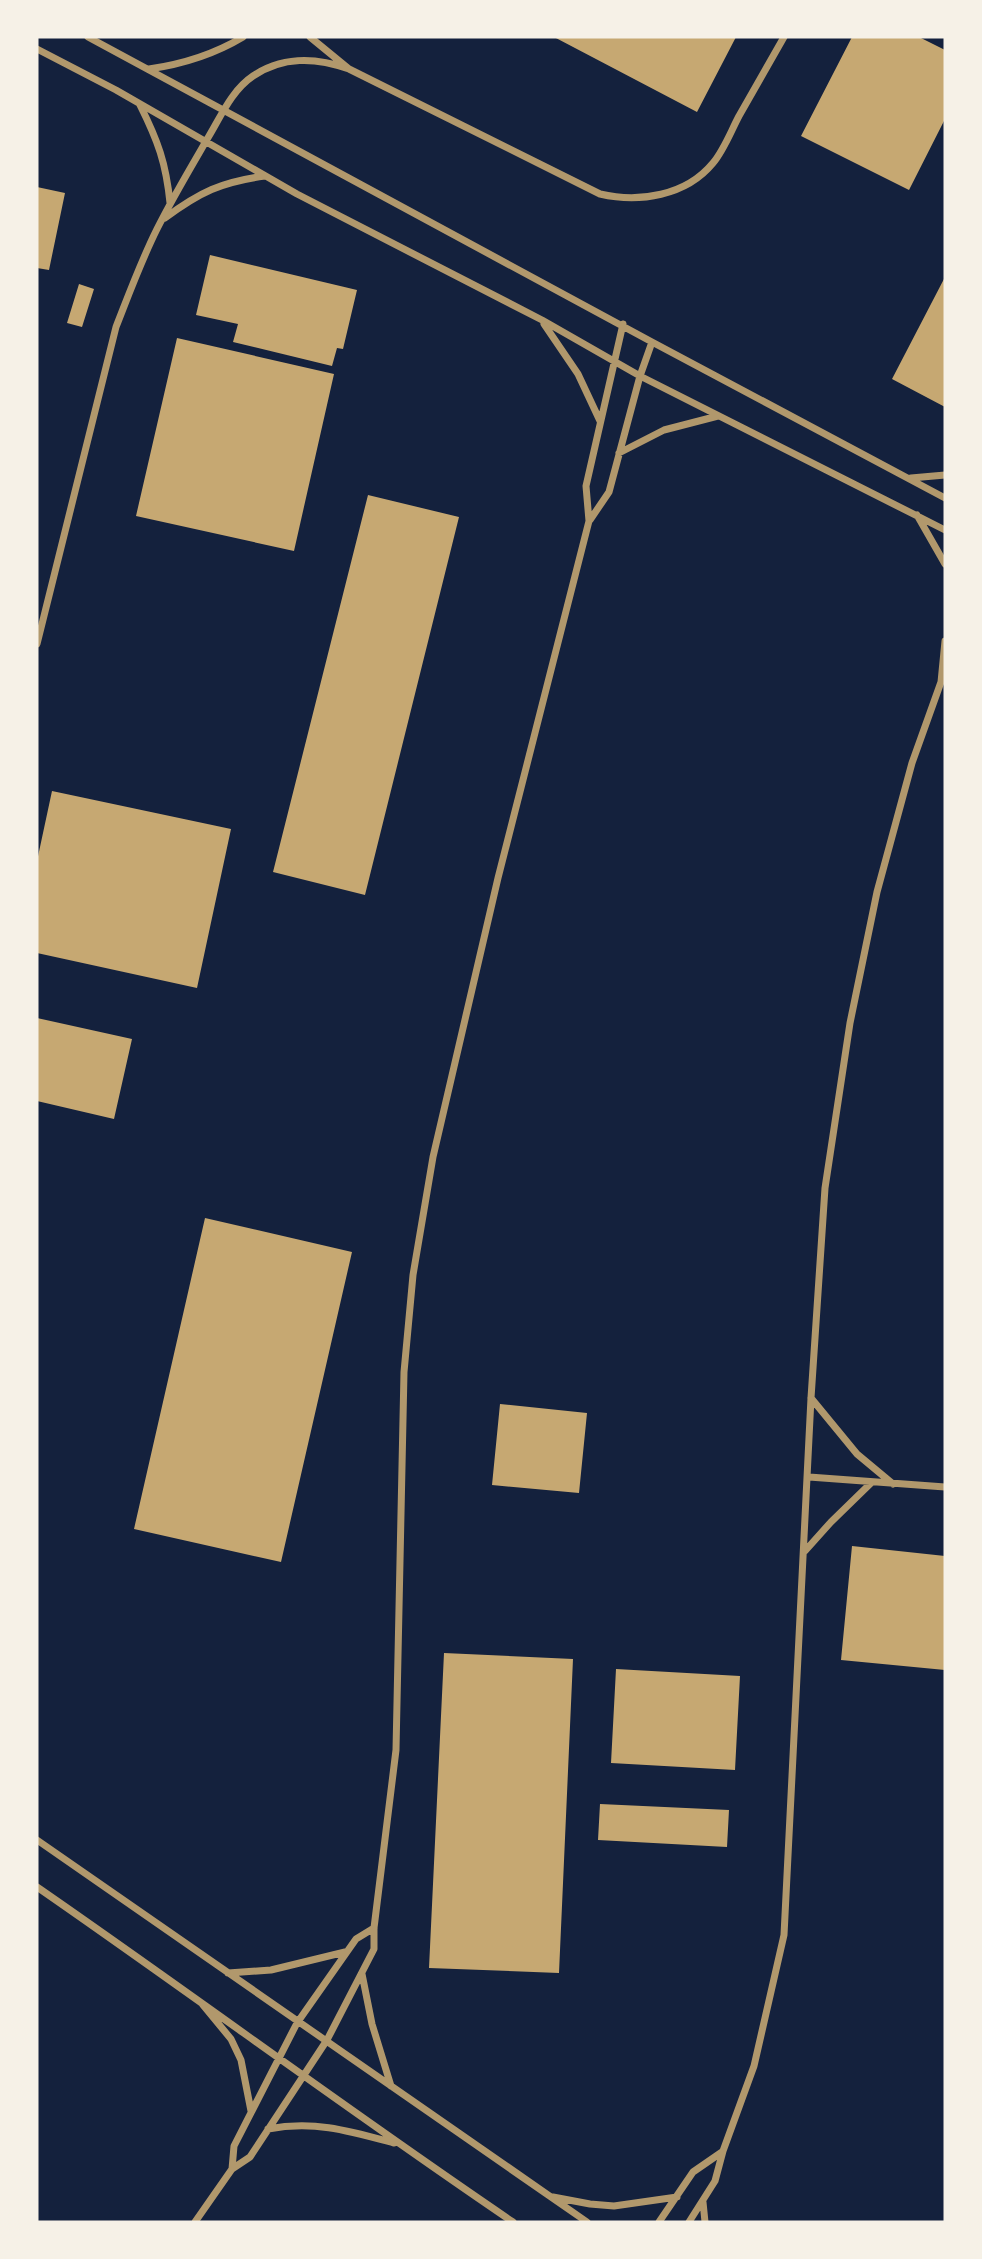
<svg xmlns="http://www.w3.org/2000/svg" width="982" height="2259" font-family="Helvetica,sans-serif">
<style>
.building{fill:#c6a872}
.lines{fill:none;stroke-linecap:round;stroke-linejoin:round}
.minor{stroke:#b1986c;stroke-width:7}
</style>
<rect width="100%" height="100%" fill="#14213d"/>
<path class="building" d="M554,37H736L697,112Z
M852,37H919L945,50V119L909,190L801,136Z
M37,187L65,193L49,270L37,268Z
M210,255L357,290L343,349L337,348L332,366L233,342L238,324L196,315Z
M945,277V407L892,379Z
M79,284L94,289L82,327L67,323Z
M177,338L334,374L294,551L136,516Z
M368,495L459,517L365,895L273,872Z
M52,791L231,829L197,988L37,953V861Z
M37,1018L132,1039L114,1119L37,1101Z
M205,1218L352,1252L281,1562L134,1529Z
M500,1404L587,1413L579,1493L492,1485Z
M852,1546L945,1556V1670L841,1660Z
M444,1653L573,1659L559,1973L429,1968Z
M616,1669L740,1676L735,1770L611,1763Z
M600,1804L729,1810L727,1847L598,1840Z"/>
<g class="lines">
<path class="minor" d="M88,37L652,342L945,498
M310,37L349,69L600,194C639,203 686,196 713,163C724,150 731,131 739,116C754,90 769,63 784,37
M37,49L116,90L297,194L542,320L640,376L945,530
M149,69C184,64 213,55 243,37
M140,105C158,141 166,163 170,203
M165,218C200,192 221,182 265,176
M544,324L578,374L600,421
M619,453L664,430L718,416
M911,478L945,475
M917,515L945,564
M590,520L609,492L640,376L652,342
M37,644L116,327C129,294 141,261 157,229C173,197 191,167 209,136C221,116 232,90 253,76C283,56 315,57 349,69
M811,1398L857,1454L893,1484
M809,1477L945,1487
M805,1551L831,1522L871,1483
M37,1840L587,2222
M37,1887C196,1997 352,2113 513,2222
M228,1973L271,1970L345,1952
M362,1974L372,2024L391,2086
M203,2005L231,2039L241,2060L251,2111
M268,2129C314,2120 350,2131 394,2143
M232,2169L234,2146L297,2023L356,1939L374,1928
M553,2197L590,2204L614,2206L677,2197
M703,2202L705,2222
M195,2222L232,2169L250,2157L327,2040L374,1949V1928L396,1750L404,1372L413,1275L433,1157L498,878L589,521L586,486L623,324
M659,2222L693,2172L722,2152
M689,2222L715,2181L723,2151L754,2066L784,1935L811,1398L825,1188L850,1023L877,892L912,763L941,682L945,641"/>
</g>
<rect width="982" height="2259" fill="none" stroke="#f6f1e7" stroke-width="77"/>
</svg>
